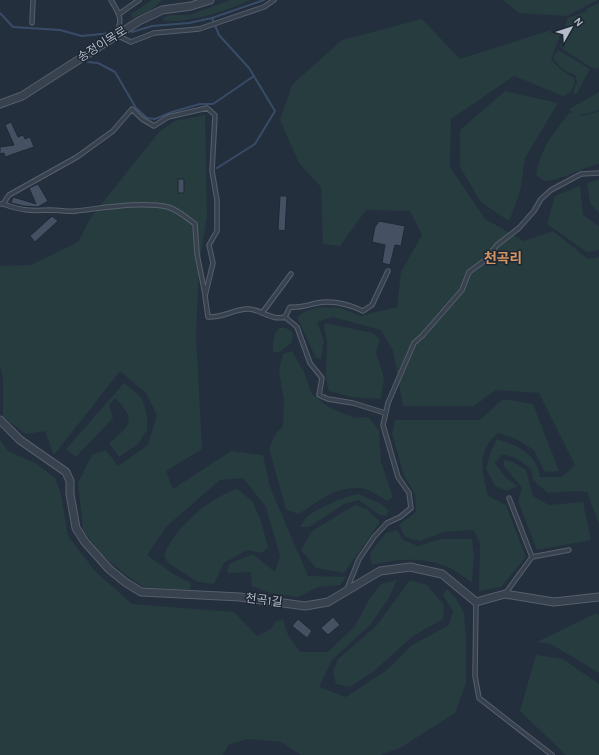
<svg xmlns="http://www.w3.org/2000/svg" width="599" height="755" font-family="Karla,'Noto Sans KR',sans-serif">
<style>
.green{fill:#263c3f}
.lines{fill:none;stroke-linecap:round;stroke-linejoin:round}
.stream{stroke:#394c67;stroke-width:2}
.building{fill:#455162;stroke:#1f2835}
.service-casing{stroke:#565f6c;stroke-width:5.5}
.minor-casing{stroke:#565f6c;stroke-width:9}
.service{stroke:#38414e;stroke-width:3.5}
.minor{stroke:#38414e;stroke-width:7}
.labels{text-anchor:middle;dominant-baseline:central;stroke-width:3;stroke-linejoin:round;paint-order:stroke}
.street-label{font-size:12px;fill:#b4bcc9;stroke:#1d2633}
.quarter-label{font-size:14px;font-weight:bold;fill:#d59563;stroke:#1d2633}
</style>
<rect width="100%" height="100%" fill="#242f3e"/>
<path class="green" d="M152,0H162C155,9 143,14 132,18L131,14Z
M230,0H250C227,11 189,23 163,21L164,17L172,15H189Z
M503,0H598L567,16L519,13Z
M599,3V67L598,69L590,67L560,47C564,37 564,27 568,18L585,12L588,8Z
M422,19L460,59L551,30L561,33L551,59L560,69L574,78L575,83L571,92L563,96L514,76L451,119L450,167L485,219L524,241L553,231L588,259L599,257V524L587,492L574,491L548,493L533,480L531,469L516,458L502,454L495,463L506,478L518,486L507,491L495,486L486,469L491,451L497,439C517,445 537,454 540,477H562L575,465L539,393L496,390L474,406H403L393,351L381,330L333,317L317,322L324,341L321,359L316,358L297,317L304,312L319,307L341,308L360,316L397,307L401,272L422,235L410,211L366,210L340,246L323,244L321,187L299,163L280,120L292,85L342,40Z
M558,50L590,69L576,95L573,92L577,82L576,76L561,68L553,58Z
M505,91L558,103L525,158L520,192L509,221L481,202L460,167V130Z
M599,92V110C588,113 577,119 569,109Z
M599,111V164C580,168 563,180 544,181L536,175C541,147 553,134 570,112L584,116Z
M205,115L207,216L199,265L196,334L202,449L166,471L173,489L231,451L263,455L270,487L308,576L346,577L340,585L318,587L298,597L270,593L252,586L251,572L227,573L229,564L253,554L275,572L280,556L266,507L243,478L220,480L167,526L147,555L175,575L191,583L190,590L143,587L130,578L102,555L83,530L78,483L92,455L106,450L118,466L148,445L157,415L146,393L120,371L54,455L45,431L26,434L3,417V379L0,366V266L31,265L78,242L91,217L159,132L175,121Z
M599,180V213L590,203L587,183Z
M580,186L583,215L599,226V250L587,252L547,224L555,196Z
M325,323L373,333L380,339L376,353L384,378L381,399L351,397L329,391C321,368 332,348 324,328Z
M279,328H286L293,333L292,342L281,351L273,353C273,344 272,336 279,328Z
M292,351L304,372L312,394L330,408L355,418L368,417L379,430L381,462L393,497L387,501C381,497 375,493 368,490C344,481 318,501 299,514L286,510L269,448L277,432L283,427L284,402L279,370L283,354Z
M124,383L142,398L147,416V430L138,444L119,457L109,443C131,425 137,420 115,398L109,405L113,418L76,457L66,449Z
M503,399L533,404L559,471L545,472L534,450L516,439L498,433C476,451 482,471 488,496L506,505L526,557L501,587L479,591L480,543L474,530L444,532L420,541L405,537L399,525L416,512L415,494L404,476L392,434L395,420H480Z
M0,440L8,451L37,464L55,478L61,494L68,536L95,571L132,604L234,612L257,636L271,629L276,621L283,620L288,635L300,652H328L355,626L370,598L381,584L397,580L389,598L371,624L332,660L319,687L346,697L387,670L411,646L449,625L453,611L443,595L447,589L456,599L464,613L466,640V683L455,713L400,748L380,755H301L281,742L247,739L228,745L223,755H0Z
M504,460L513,462L526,470L533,496L549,505L583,502L591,540L537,550L518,501L522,488L504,466Z
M237,489L252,501L261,521L268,547L262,553L247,550L224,563L214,584L198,582L168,563L164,555C175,527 209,498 237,489Z
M358,494L381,504L389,511L386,516L378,514L359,500L344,504L309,527H300C302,525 303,521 305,519C313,509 346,496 358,494Z
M355,505L367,509L380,522L344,573L316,568L301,550L312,531Z
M397,530L403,540L418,546L441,539H472L474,555L472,582C463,577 454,569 445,566C421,557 397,559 372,565L370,553L386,533Z
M410,580L427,585L444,605L443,619L413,636L374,671L350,687L336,684L333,672L338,659L377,625Z
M596,613L599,615V673L551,644L537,642Z
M536,655L563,659L599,684V755H566L520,711Z"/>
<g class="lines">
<path class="stream" d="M0,13L13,27L60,30L82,36L111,33
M212,18L219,35L249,68L275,111L255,144L217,168
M132,32L152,26L189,23L212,18L264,0
M88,62L98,63L115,72L136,108L147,118L155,119L172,112L200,104H213L254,76"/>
</g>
<path class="building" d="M11,122L18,137L23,135L25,139L30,137L34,147L5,157L4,153L0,154V147L14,145L5,125Z
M178,179H184V193H178Z
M38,184L48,201L38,207L24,206L11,203L13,197L36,204L29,188Z
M280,196H287L285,231L278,230Z
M52,216L58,221L35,242L30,236Z
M379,221L405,226L401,246L395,245L390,265L382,263L385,245L372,242L375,227Z
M333,617L340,625L328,635L321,628Z
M298,619L312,631L307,638L292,626Z"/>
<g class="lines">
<g class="service-casing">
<path id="service" d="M111,0C120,15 123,19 116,35L131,42L154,33L199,29L264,7L274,0
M119,14L139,0
M32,23L33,0
M0,204H3L9,195L77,157L113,131L132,109L142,119L154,126L168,117L207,108L215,115L212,171L217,200V231L209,245L213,263L205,296L208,317C223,318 236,308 249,309C262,310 272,321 285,317L290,307C300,308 308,305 317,303C334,300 348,304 363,311L372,305L388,271
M3,204C23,211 31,211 51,210C60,210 68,212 76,211C103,208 142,201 168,207C178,210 187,218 195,224L197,254L205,294
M262,313L291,274
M285,317L297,327L310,363L322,378L319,395L328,399L353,403L385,413
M532,557L569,550
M347,589L359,559L374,537L387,523L400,517L411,508L409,493L398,477L383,425L388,403L414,343L422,336L462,290L469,272L484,261L497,245L519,228L534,211L541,199L551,190L581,174L599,173
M505,594L532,557L509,498
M476,602L475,676L479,698L552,755"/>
</g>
<g class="minor-casing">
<path id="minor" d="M0,104L22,96L139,21L162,10L191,6L210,0
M0,420L20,440L66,472L70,481V494L76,528L85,542L109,569L125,582L141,592L240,597L305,606L328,602L380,571L410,567L442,574L476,602L505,594L554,602L599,597"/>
</g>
<use href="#service" class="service"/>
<use href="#minor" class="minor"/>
</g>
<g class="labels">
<g class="street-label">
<text transform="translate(102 44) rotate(-32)">송정이목로</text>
<text transform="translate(264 600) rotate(7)">천곡1길</text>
</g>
<g class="quarter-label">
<text x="503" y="258">천곡리</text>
</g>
</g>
<g transform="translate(571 28) rotate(51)" stroke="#1d2633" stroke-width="3" paint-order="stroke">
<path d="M0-3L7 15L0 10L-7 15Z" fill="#b4bcc9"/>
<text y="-6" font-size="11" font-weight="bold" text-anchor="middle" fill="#b4bcc9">N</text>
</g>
</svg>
